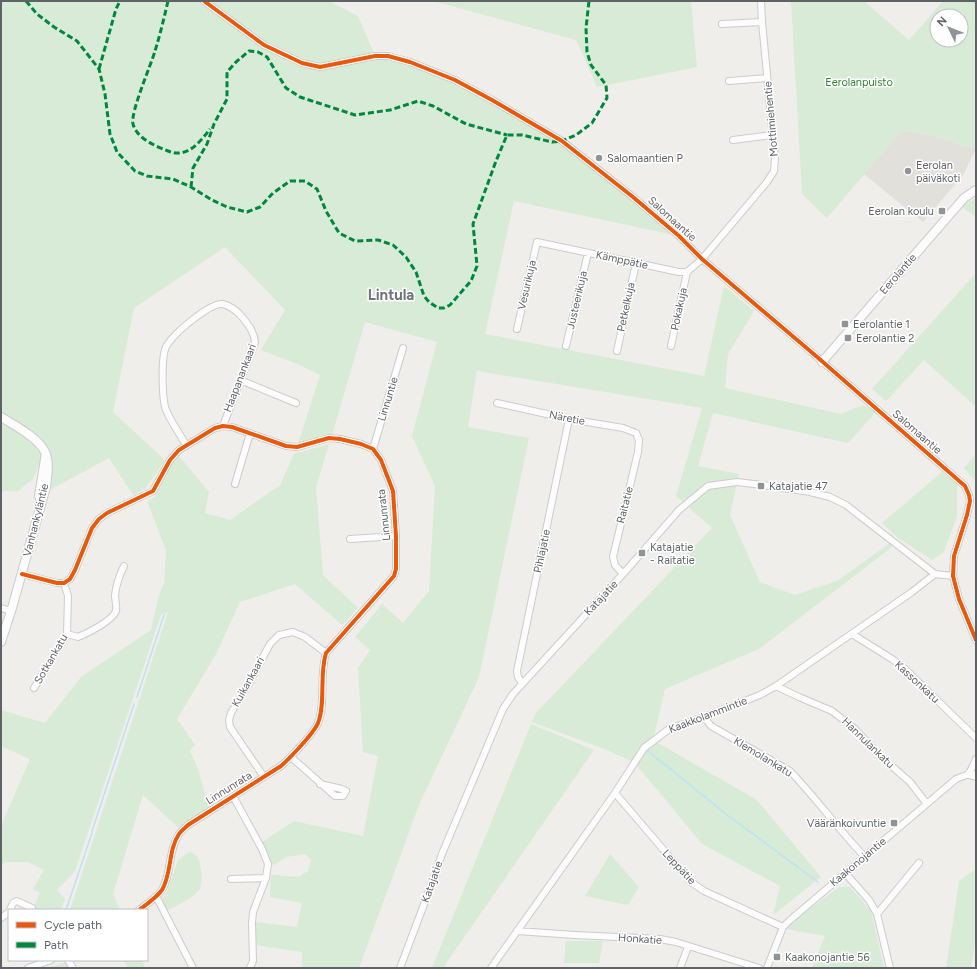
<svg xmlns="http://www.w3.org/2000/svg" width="977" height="969" font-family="Figtree,sans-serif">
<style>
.education{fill:#e2e0da}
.green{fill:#d8ebd6;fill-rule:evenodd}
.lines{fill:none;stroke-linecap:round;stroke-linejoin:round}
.stream{stroke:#bfe0f9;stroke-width:1.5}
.minor-casing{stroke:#cbcccc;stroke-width:8}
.tertiary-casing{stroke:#cbcccc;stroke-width:10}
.minor{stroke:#fdfcfc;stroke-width:6}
.tertiary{stroke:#fdfcfc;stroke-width:8}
.quiet{stroke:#00873e;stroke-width:3;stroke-dasharray:6 3;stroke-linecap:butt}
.cycleway-casing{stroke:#fff;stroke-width:6}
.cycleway{stroke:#e8590c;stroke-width:4}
.poi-dot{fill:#919496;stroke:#fff;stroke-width:1.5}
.labels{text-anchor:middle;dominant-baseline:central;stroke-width:3;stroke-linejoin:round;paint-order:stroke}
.park-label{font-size:11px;fill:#348238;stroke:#fff}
.street-label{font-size:11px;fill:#5f6368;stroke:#fff}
.poi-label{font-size:11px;fill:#5f6368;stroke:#fff;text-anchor:start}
.district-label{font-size:15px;font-weight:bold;fill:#70757a;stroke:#fff}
</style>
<rect width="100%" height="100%" fill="#efeeea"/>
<path class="education" d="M902,130L930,135L976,149L963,175L923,222L864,174Z"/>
<path class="green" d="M1,1H329L358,16L375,56L410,62L455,80L562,141L679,236L514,201L485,334L704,376L724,286L754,311L728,354L725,388L841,414L863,405L876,412L848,443L713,413L698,466L739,474L730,515L760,582L795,595L837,581L893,541L896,544L759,649L665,689L653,740L757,800L821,877L773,915L780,886L702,844L634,762L607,750L532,722L535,714L712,528L676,496L702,408L477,371L468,427L529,438L479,677L419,805L359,968H302V952L255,945L256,922L297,927L302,903L270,897L271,875L298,877L308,871L311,860L305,854L286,857L276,864L271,865L262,842L294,821L363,836L378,756L363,752L358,668L370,650L355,637L382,604L403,623L429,591L435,486L412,436L437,342L365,322L332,435L298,444L320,375L297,364L261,350L285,310L225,247L134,308L113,412L165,460L145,489L133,495L109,458L44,493L45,453L1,417Z
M433,1H691L697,67L597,87L576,40Z
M791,1H864L909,40L943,1H976V149L930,135L902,130L827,218L802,194ZM937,16H961V40H937Z
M976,198V217L961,206Z
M976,273V402L974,405L924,360L886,401L872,389Z
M1,421C18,431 32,439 43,456L33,479L18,491H1Z
M329,444L316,487L323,575L358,608L342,625L295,584L240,602L216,654L177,719L195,745L190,751L198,769L209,807L180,829L143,795L113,894L120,910H70L168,612L161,615L75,871L57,890L65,899L61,910H34V906L40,893L33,889L44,870L28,862H4L1,868V826L30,759L1,746V710L45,723L81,677L151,630L158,599L164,583L166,550L147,501L155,497L169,464L178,455L209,492L205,513L230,520L280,485L294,454Z
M976,454V482L964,468Z
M942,472L957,484V516L944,552L932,560L898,538L882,523Z
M531,724L594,750L447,962L444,968H432Z
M189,852C197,854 199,858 200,865C202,872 203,884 199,890C192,899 177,905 167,911L161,901L167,892L178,860Z
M610,854L639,887L628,905L585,896Z
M976,869V938L971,968H946L959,881Z
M839,887H850L871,911L884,968H812L825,936L786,929L791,923Z
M566,941H603L599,963H564Z
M123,960H142L145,968H128Z
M66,962L70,968H52L51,967Z"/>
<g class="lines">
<path class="stream" d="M137,697L164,615
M648,751L726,814L818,882
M92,831L134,704
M66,910L92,833"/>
<g class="minor-casing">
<path id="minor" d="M204,1L264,45L302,63L320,67L375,56H388L410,62L455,80L492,100L562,141L633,197L679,236L702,259L816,356L965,486L969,495L970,501L967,515L954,556L953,576L959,599L976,640
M722,24L762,22
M729,81L767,78
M733,140L772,135
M517,329L537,242L679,272H687L702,259L767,182L774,171L775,158L762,22L761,1
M566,346L588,253
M671,346L687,272
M617,351L636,263
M240,380L296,403
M497,403L569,419L623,428L636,433L639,440L638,452L613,557L615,565L623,574
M186,445C180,434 171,422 166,410C162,399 161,357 166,347C172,335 210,302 223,304C231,306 238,312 243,318C249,326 254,332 255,342L223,426
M373,449L403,348
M235,484L250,433
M42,500L39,499L38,496L45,453
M350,539L396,536
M22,574L57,583H64L70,579L75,570L92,528L99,519L107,513L153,491L170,460L179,450L215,428L223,426L232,427L286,446L297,447L329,438L340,439L361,444L373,449L381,460L393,491L396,536V569L394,576L326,653C319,675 326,703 318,723C314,733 290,758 281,766L188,825C185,828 181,831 179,834C168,850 172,873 162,890C156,898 147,904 139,910
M1,608L11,611
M67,634L78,637C88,633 112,621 116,611C117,607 115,600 115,595C116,586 120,574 124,566
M852,634L892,659L903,667L976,738
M522,683L518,677L517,671L569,419
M776,686L799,697L832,711L855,729L879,755L910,782L927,804
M34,688L67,634L68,596L64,583
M704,717L711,726L790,771C816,798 838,829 864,856
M291,757L335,796H343L346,791L342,789L320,784
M264,777L230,727L229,720L231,713L248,685L270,644L279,635L293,632L305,637L326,653
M615,793L691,882L704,891L783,927
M233,796L262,849L268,864L266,878L253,912L252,923L253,961L250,968
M845,873L869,900L877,914L890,968
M231,879L266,878
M155,897L158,900L193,968
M10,910L13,903L17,901L32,908
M877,914L919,863
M1,918L9,912
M517,931L575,935L660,939L676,942L759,968
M68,960L73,968
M28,968L51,960
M400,968L423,907L442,854L503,709L513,694L623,574L679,510L708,486L737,482L762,485L810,492L830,497L846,505L935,574L953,576
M491,968L615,793L644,748L669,729L704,717L760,695L776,686L912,592L935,574
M680,968L688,947
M767,968L783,927L789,921L956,779L969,774L976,759"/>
</g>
<g class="tertiary-casing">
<path id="tertiary" d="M822,362L964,198L976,190
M1,417C14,425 39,438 45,452C50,463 47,476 46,487L12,608L1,642
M969,774L976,776"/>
</g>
<use href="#minor" class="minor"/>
<use href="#tertiary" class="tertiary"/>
<path class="quiet" d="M26,1L37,14L54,27L77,41L99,69L105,94L110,134L117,152L135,171L147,176L173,179L191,187L212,200L227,207L247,212L260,207L273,193L290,181H305L317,189L326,211L339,233L355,241L378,240L393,245L406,257L416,272L424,296L429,302L438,308H444L450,305L471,281L477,266L473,224L496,161L507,135H522L552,142L562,141L576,135L592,123L607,98L606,85L591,65L587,52L586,28L589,1
M168,1C164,18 160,35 155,51C151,65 130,113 133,124C137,139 156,146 168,151C187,159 200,142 210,129
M99,69L116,9L120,1
M191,187L193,168L207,144L214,124L227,99V72L236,62L249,51L258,52L267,57L286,88L300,97L355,115L390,110L418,101L433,106L466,124L507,135"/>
<g class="cycleway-casing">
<path id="cycleway" d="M204,1L264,45L302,63L320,67L375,56H388L410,62L455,80L492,100L562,141L633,197L679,236L702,259L816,356L965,486L969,495L970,501L967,515L954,556L953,576L959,599L976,640
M22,574L57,583H64L70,579L75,570L92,528L99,519L107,513L153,491L170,460L179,450L215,428L223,426L232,427L286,446L297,447L329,438L340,439L361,444L373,449L381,460L393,491L396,536V569L394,576L326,653C319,675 326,703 318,723C314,733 290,758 281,766L188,825C185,828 181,831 179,834C168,850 172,873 162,890C156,898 147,904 139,910"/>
</g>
<use href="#cycleway" class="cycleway"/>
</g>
<g class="poi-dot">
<circle cx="599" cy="158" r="4"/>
<circle cx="908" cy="171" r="4"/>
<rect x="938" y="207" width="8" height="8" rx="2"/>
<rect x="841" y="320" width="8" height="8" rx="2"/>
<rect x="844" y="334" width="8" height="8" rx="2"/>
<rect x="757" y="482" width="8" height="8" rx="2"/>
<rect x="638" y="549" width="8" height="8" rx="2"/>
<rect x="890" y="819" width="8" height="8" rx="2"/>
<rect x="773" y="953" width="8" height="8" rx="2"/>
</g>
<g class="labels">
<g class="park-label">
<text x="859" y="82">Eerolanpuisto</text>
</g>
<g class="street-label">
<text transform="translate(771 119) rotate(-95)">Mottimiehentie</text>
<text transform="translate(672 219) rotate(42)">Salomaantie</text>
<text transform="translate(622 260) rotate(12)">Kämppätie</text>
<text transform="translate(898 274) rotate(-49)">Eerolantie</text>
<text transform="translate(527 285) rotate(-77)">Vesurikuja</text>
<text transform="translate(577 300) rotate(-77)">Justeerikuja</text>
<text transform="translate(626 307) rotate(-78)">Petkelkuja</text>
<text transform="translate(679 309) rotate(-78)">Pokakuja</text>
<text transform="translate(240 378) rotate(-69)">Haapanankaari</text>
<text transform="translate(388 399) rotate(-73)">Linnuntie</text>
<text transform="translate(567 418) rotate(11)">Näretie</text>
<text transform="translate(917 432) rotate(41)">Salomaantie</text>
<text transform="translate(625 505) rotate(-76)">Raitatie</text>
<text transform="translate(384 515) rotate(-96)">Linnunrata</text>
<text transform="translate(36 520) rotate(-76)">Vanhankyläntie</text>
<text transform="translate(542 551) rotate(-78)">Pihlajatie</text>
<text transform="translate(601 598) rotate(-47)">Katajatie</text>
<text transform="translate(51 659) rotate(-60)">Sotkankatu</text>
<text transform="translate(248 682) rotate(-61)">Kuikankaari</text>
<text transform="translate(917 682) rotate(43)">Kassonkatu</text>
<text transform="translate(708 715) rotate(-21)">Kaakkolammintie</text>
<text transform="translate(868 743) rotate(44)">Hannulankatu</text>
<text transform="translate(763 757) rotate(31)">Klemolankatu</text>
<text transform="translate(229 788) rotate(-32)">Linnunrata</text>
<text transform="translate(858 862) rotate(-40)">Kaakonojantie</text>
<text transform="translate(679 867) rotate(47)">Leppätie</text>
<text transform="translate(432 882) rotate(-71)">Katajatie</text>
<text transform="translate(640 939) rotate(4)">Honkatie</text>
</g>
<g class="poi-label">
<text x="607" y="158">Salomaantien P</text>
<text x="916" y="165">Eerolan<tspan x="916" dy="13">päiväkoti</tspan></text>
<text x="934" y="211" text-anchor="end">Eerolan koulu</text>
<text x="853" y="324">Eerolantie 1</text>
<text x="856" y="338">Eerolantie 2</text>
<text x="769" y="486">Katajatie 47</text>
<text x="650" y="547">Katajatie<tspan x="650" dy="13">- Raitatie</tspan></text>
<text x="886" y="823" text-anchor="end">Vääränkoivuntie</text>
<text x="785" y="957">Kaakonojantie 56</text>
</g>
<g class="district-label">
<text x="391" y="295">Lintula</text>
</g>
</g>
<rect width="977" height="969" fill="none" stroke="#5f6368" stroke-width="4"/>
<rect x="8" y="909" width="140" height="52" fill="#ffffff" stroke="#bfc1c3"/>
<rect x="16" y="922" width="20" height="6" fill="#e8590c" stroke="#bfc1c3"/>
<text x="44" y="929" font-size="12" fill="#5f6368">Cycle path</text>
<rect x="16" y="942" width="20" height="6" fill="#00873e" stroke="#bfc1c3"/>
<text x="44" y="949" font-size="12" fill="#5f6368">Path</text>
<g transform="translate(949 28) rotate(313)"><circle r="19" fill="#ffffff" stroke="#bfc1c3"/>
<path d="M0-3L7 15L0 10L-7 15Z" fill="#919496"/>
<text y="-6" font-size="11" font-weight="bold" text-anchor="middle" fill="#5f6368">N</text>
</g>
</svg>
